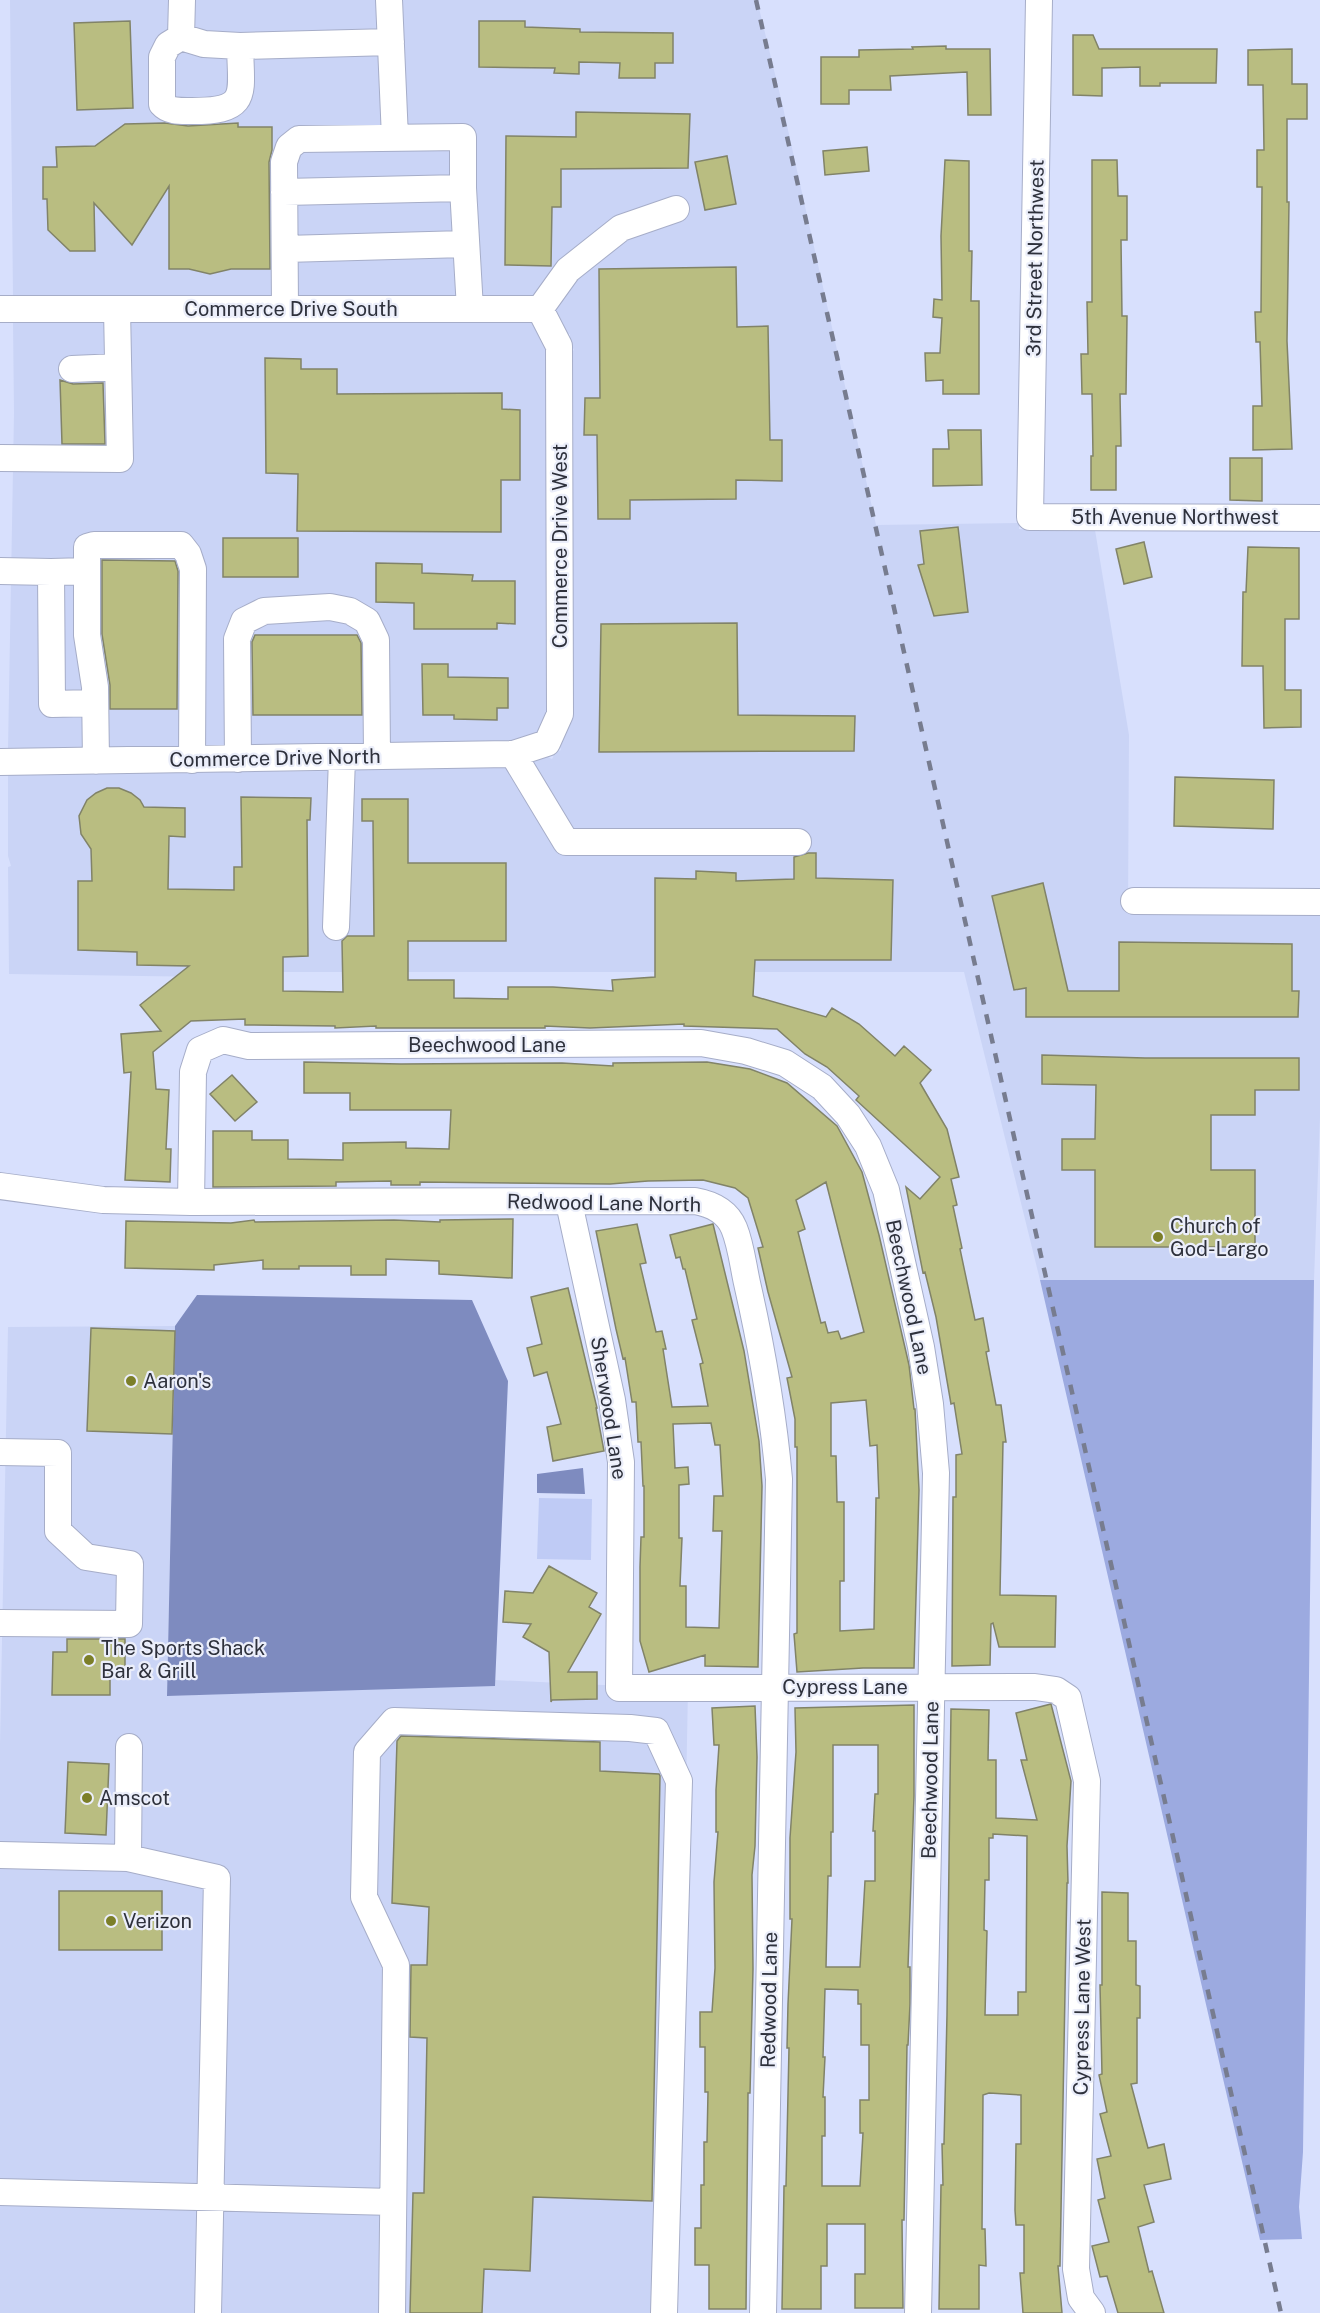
<svg xmlns="http://www.w3.org/2000/svg" width="1320" height="2313" font-family="'Public Sans',sans-serif">
<style>
.built{fill:#cad4f6}
.green{fill:#bfcbf5}
.forest{fill:#9caae0}
.water{fill:#7e8bbf}
.building{fill:#b9bd81;stroke:#818368;stroke-width:1.5;fill-rule:evenodd}
.lines{fill:none;stroke-linecap:round;stroke-linejoin:round}
.minor-casing{stroke:#a6adc8;stroke-width:28}
.minor{stroke:#fff;stroke-width:26}
.rail{stroke:#777c8f;stroke-width:4.5;stroke-dasharray:10 10;stroke-linecap:butt}
.poi-dot{fill:#7c7f29;stroke:#ebeefa;stroke-width:2}
.labels{text-anchor:middle;dominant-baseline:central;stroke-width:4.5;stroke-linejoin:round;paint-order:stroke}
.street-label{font-size:20px;fill:#2e313c;stroke:#ebeefa}
.poi-label{font-size:20px;fill:#2e313c;stroke:#ebeefa;text-anchor:start}
</style>
<rect width="100%" height="100%" fill="#d8e0fd"/>
<path class="built" d="M10,0H757L782,103L876,525L1019,523V529L1095,530L1129,735L1128,911L1320,915V1117L1314,1280H1040L964,972H210L209,977L9,974L8,867L11,866L8,856V774L342,771L546,756L552,759L555,753L561,750L559,744L570,353L574,350L570,342V334L565,333L549,303L13,297Z
M533,321L548,349L549,710L539,732L512,742L8,749L14,413L13,322Z
M175,1326L167,1696L495,1685V1680L688,1689L676,2313H0V1745L8,1327Z"/>
<path class="green" d="M539,1498L592,1499L591,1560L537,1559Z"/>
<path class="forest" d="M1040,1280H1314L1303,2152L1299,2207L1302,2239L1260,2240Z"/>
<path class="water" d="M197,1295L472,1300L508,1381L495,1686L167,1696L175,1326Z
M583,1468L585,1494L537,1493V1474Z"/>
<path class="building" d="M130,21L133,108L77,110L74,23Z
M479,21H525V27L580,29V32L673,33V63H655V78H619L620,63L579,62V74L554,73L555,68L479,67Z
M1073,35H1093L1099,49H1217L1216,83H1160V86H1140V67L1102,68V96L1073,95Z
M946,46V49H990L991,115H968L967,72L890,76L891,90H849V104H821V57H859V50L913,49L912,47Z
M1292,49V84H1307V119H1287V202H1289L1287,341L1292,449L1253,450V406H1262L1260,342H1256L1255,312H1261L1262,187H1257V150H1264L1263,85H1248V50Z
M576,112L690,114L688,168L561,169V207H552L551,266L505,265L506,136L576,137Z
M165,123L188,126L238,123V127H272V150L269,162L270,269H231L210,274L189,269H169V186L132,245L94,203L95,251H70L48,230L47,199H43V167H57L56,147L95,146L125,124Z
M867,147L869,171L825,175L823,151Z
M727,156L736,204L705,210L695,162Z
M945,160L969,161V251H972L971,301H979V394H943V380L926,381L925,353H940L942,318L933,317L934,299L942,300L941,236Z
M1092,160H1117L1118,196H1127V240H1121L1122,316H1127L1126,394H1120L1121,446H1116V490H1091V456H1093L1092,394H1082L1081,354H1088L1087,302H1092Z
M736,267L737,327L768,326L770,440H782V481L736,480V499L630,500V519H598L597,435H584L585,398H600L599,269Z
M265,358L301,359V369H337V394L502,393V409L520,410V480H501V532L297,531L298,474L266,473Z
M60,380L73,384L103,383L105,444H62Z
M948,430H981L982,485L933,486V449H949Z
M1230,458H1262V501L1230,500Z
M958,527L968,612L934,616L918,565L924,564L920,531Z
M223,538H298V577H223Z
M1144,542L1152,577L1124,584L1116,549Z
M1248,547L1299,548V619H1285V690H1301V727L1264,728L1263,666H1242L1243,592H1246Z
M102,560L175,561L178,571L177,709H110V685L102,634Z
M376,563L422,564V573L473,575L472,581H515V624L497,623V629H414V603L376,602Z
M737,623L738,715L855,716L854,751L599,752L601,624Z
M255,635H357L361,643L362,715H253L252,642Z
M422,664H448V677L508,678V708H497V720L454,719V715H423Z
M1175,777L1274,780L1273,829L1174,826Z
M107,788H119L131,793L140,800L144,807L185,808V837L169,836L168,889L234,890V867H242L241,797L311,798L310,820H307L308,956L283,957V991L343,992L342,941L347,936H374L373,821H362V799H408V863H506V941H408V980H454V998L508,999V987H553L613,991L612,980L655,977V878L696,879V871L736,873V881L794,879V857L808,853H816V878L893,880L891,960H755L753,996L826,1017L832,1008L859,1024L895,1056L904,1046L931,1070L920,1083L947,1129L959,1177L951,1179L957,1205L953,1206L962,1248L960,1249L975,1320L983,1318L989,1351L986,1352L996,1405H1001L1006,1442H1003L1000,1595L1056,1596L1055,1647H999L993,1623L991,1624L990,1665L952,1666L953,1497H956V1455L962,1454L954,1403L951,1404L936,1317L925,1272L923,1273L906,1187L920,1199L940,1177L856,1100L859,1096L827,1067L805,1054L777,1029L684,1026V1024L590,1028L545,1026V1028H376V1026L335,1028V1026L245,1025V1019L191,1021L153,1052L156,1089L169,1090L166,1149H171L170,1182L125,1180L131,1072L124,1073L121,1034L161,1031L140,1005L189,966L137,965V952L78,950V881H92L91,849L81,834L79,816L87,800L96,793Z
M1043,883L1068,991H1119V942L1292,944V991H1299L1298,1017H1026V988L1014,990L992,896Z
M1042,1055L1145,1058H1299V1090H1255V1115H1211V1170H1255V1247H1095V1170H1062V1139H1095L1096,1085L1042,1084Z
M304,1062L401,1064L562,1063L613,1066V1063L707,1062L750,1069L787,1083L837,1126L862,1172L879,1235L909,1365L914,1409H915L919,1490L914,1668H863L797,1672L794,1634L797,1633V1447H795V1419L787,1378L792,1377L768,1292L758,1248L763,1247L748,1198L735,1188L703,1180L648,1181L610,1184L420,1182V1185H391V1181L336,1182V1186L213,1187V1131H252V1140H288V1159L343,1160V1143L406,1142V1148L449,1149L451,1110H350V1093H304ZM826,1182L864,1332L841,1339L838,1331L828,1333L825,1322L821,1323L798,1232L805,1229L796,1200ZM866,1400L870,1446L877,1445L879,1498H876L874,1629L840,1631V1581H844V1502H837L836,1456H831V1403Z
M232,1075L257,1102L235,1121L210,1094Z
M513,1219L512,1278L439,1274V1261L386,1259V1275H351V1266H299V1269H263V1260L214,1265V1270L125,1268L126,1221L231,1223L254,1220L255,1222L394,1220L440,1222V1220Z
M637,1224L646,1263L640,1264L656,1332L662,1331L666,1349H663L672,1407L708,1406L700,1364L703,1363L692,1320L697,1319L685,1269H683L680,1257L676,1258L670,1235L713,1224L744,1351L759,1441L762,1486L758,1667L705,1666V1655L649,1672L640,1641V1567L641,1537H644V1486H643L641,1442H638L636,1402H632L625,1358L623,1359L616,1329L596,1231ZM711,1423L715,1445H720L723,1496H714L713,1531H722L719,1628L686,1627V1586H680L682,1538H679V1485L689,1484L688,1467L675,1468L673,1424Z
M568,1288L597,1408H596L604,1451L553,1461L547,1427L561,1424L547,1372L534,1376L527,1348L542,1344L531,1297Z
M91,1328L175,1331L172,1434L87,1431Z
M549,1566L597,1593L589,1607L601,1614L568,1672H597V1699L552,1700L551,1702L549,1652L523,1637L531,1624L503,1622L505,1591L533,1593Z
M67,1639H125V1667H110V1695H52L53,1652H67Z
M1051,1704L1071,1781L1067,1846L1068,1883H1067L1060,2266H1058L1062,2313H1023L1020,2273H1024V2225H1016L1015,2210L1016,2144H1021V2095L989,2093L983,2095L982,2229H985L986,2266L979,2265V2309H939L941,2185H943L942,2144H944L947,2015L951,1709L989,1710L988,1760H996V1818L1037,1820L1021,1760H1027L1016,1713ZM993,1834L1027,1836L1026,1992H1018V2015H985L987,1931L984,1930L985,1880H989V1838H993Z
M914,1705V1796L908,1967H910V2004L908,2045H907L904,2220H902L903,2308H855V2274H865V2224H827V2266H821V2309H782L784,2186H786L789,2048H787L788,2004L792,1919H790V1838L796,1752L795,1708ZM833,1745H878V1794H875L873,1831H875V1881H865L860,1967H826L828,1876H831V1832H833ZM825,1989L858,1990V2004H861V2045H869V2100H860V2133H863L860,2186H822V2136H825V2097H823L825,2057H823Z
M755,1706L757,1757L755,1846L752,1875L753,1969L750,2093H748L746,2309H709V2265H695V2228H701V2185H704V2142H707L708,2092H705V2047H700V2012H712L715,1968L714,1882L718,1832H716V1790L719,1745H714L712,1708Z
M401,1736L600,1742V1771L659,1774L660,1776L652,2201L533,2197L530,2271L484,2269L482,2313H410L413,2193H424L427,2038L410,2037L411,1965H427L429,1907L392,1903L397,1741Z
M68,1762L109,1764L106,1835L65,1833Z
M59,1891H162V1950H59Z
M1102,1892L1128,1893V1941H1136V1985L1140,1986V2018H1137V2083L1131,2084L1148,2148L1164,2144L1171,2179L1144,2185L1154,2222L1138,2227L1149,2272L1152,2271L1164,2313H1118L1107,2276L1100,2277L1092,2246L1109,2242L1098,2200L1105,2198L1097,2159L1111,2156L1100,2114L1107,2112L1099,2075L1102,2074L1100,1985H1102Z"/>
<g class="lines">
<g class="minor-casing">
<path id="minor" d="M389,0L395,138
M1039,0L1030,517L1320,518
M181,37L182,0
M240,46C241,95 250,111 192,111C181,111 169,112 162,104V57L168,45L181,37L204,44L240,46L391,42
M284,192L463,188
M285,249L465,244
M285,308L284,162L289,147L299,139L463,137V188L470,309
M0,309H540L559,346L560,714L547,743L513,754L0,762
M540,309L568,270L621,228L676,209
M72,369L118,367
M0,458L120,459L117,309
M0,571L51,572
M87,571V547L94,545H181L188,554L193,569L192,760
M95,703L52,704L51,572L87,571V635L95,687L96,761
M513,754L566,842H798
M238,759L237,639L244,621L264,611L330,607L350,611L367,621L376,640L377,756
M1134,901L1320,902
M336,927L342,758
M0,1186L103,1200L191,1202L695,1201C712,1204 727,1211 734,1228C741,1245 743,1265 747,1283C762,1349 773,1411 779,1479L763,2313
M191,1202L193,1072L200,1050L223,1040L249,1046L701,1043L746,1051L785,1063L822,1087L848,1115L868,1146L886,1190L921,1347L930,1404L936,1473L918,2313
M569,1203L612,1400L621,1462L619,1688L1035,1687L1056,1690L1068,1698L1087,1781L1076,2269L1081,2298L1092,2313
M0,1452L58,1453V1531L86,1557L130,1564L129,1624L0,1623
M0,1855L128,1858L217,1878L208,2313
M128,1858L129,1747
M0,2192L393,2202
M392,2313L396,1965L364,1897L367,1752L394,1721L630,1728L656,1731L679,1781L664,2313"/>
</g>
<use href="#minor" class="minor"/>
<path class="rail" d="M756,0L1281,2313"/>
</g>
<g class="poi-dot">
<circle cx="1158" cy="1237" r="6"/>
<circle cx="131" cy="1381" r="6"/>
<circle cx="89" cy="1660" r="6"/>
<circle cx="87" cy="1798" r="6"/>
<circle cx="111" cy="1921" r="6"/>
</g>
<g class="labels">
<g class="street-label">
<text transform="translate(1035 258) rotate(-89)">3rd Street Northwest</text>
<text x="291" y="309">Commerce Drive South</text>
<text x="1175" y="517">5th Avenue Northwest</text>
<text transform="translate(560 546) rotate(-90)">Commerce Drive West</text>
<text transform="translate(275 758) rotate(-1)">Commerce Drive North</text>
<text x="487" y="1045">Beechwood Lane</text>
<text transform="translate(604 1203) rotate(1)">Redwood Lane North</text>
<text transform="translate(909 1297) rotate(78)">Beechwood Lane</text>
<text transform="translate(609 1408) rotate(81)">Sherwood Lane</text>
<text x="845" y="1687">Cypress Lane</text>
<text transform="translate(930 1780) rotate(-89)">Beechwood Lane</text>
<text transform="translate(769 2000) rotate(-89)">Redwood Lane</text>
<text transform="translate(1082 2007) rotate(-89)">Cypress Lane West</text>
</g>
<g class="poi-label">
<text x="1170" y="1226">Church of<tspan x="1170" dy="23">God-Largo</tspan></text>
<text x="143" y="1381">Aaron's</text>
<text x="101" y="1648">The Sports Shack<tspan x="101" dy="23">Bar &amp; Grill</tspan></text>
<text x="99" y="1798">Amscot</text>
<text x="123" y="1921">Verizon</text>
</g>
</g>
</svg>
